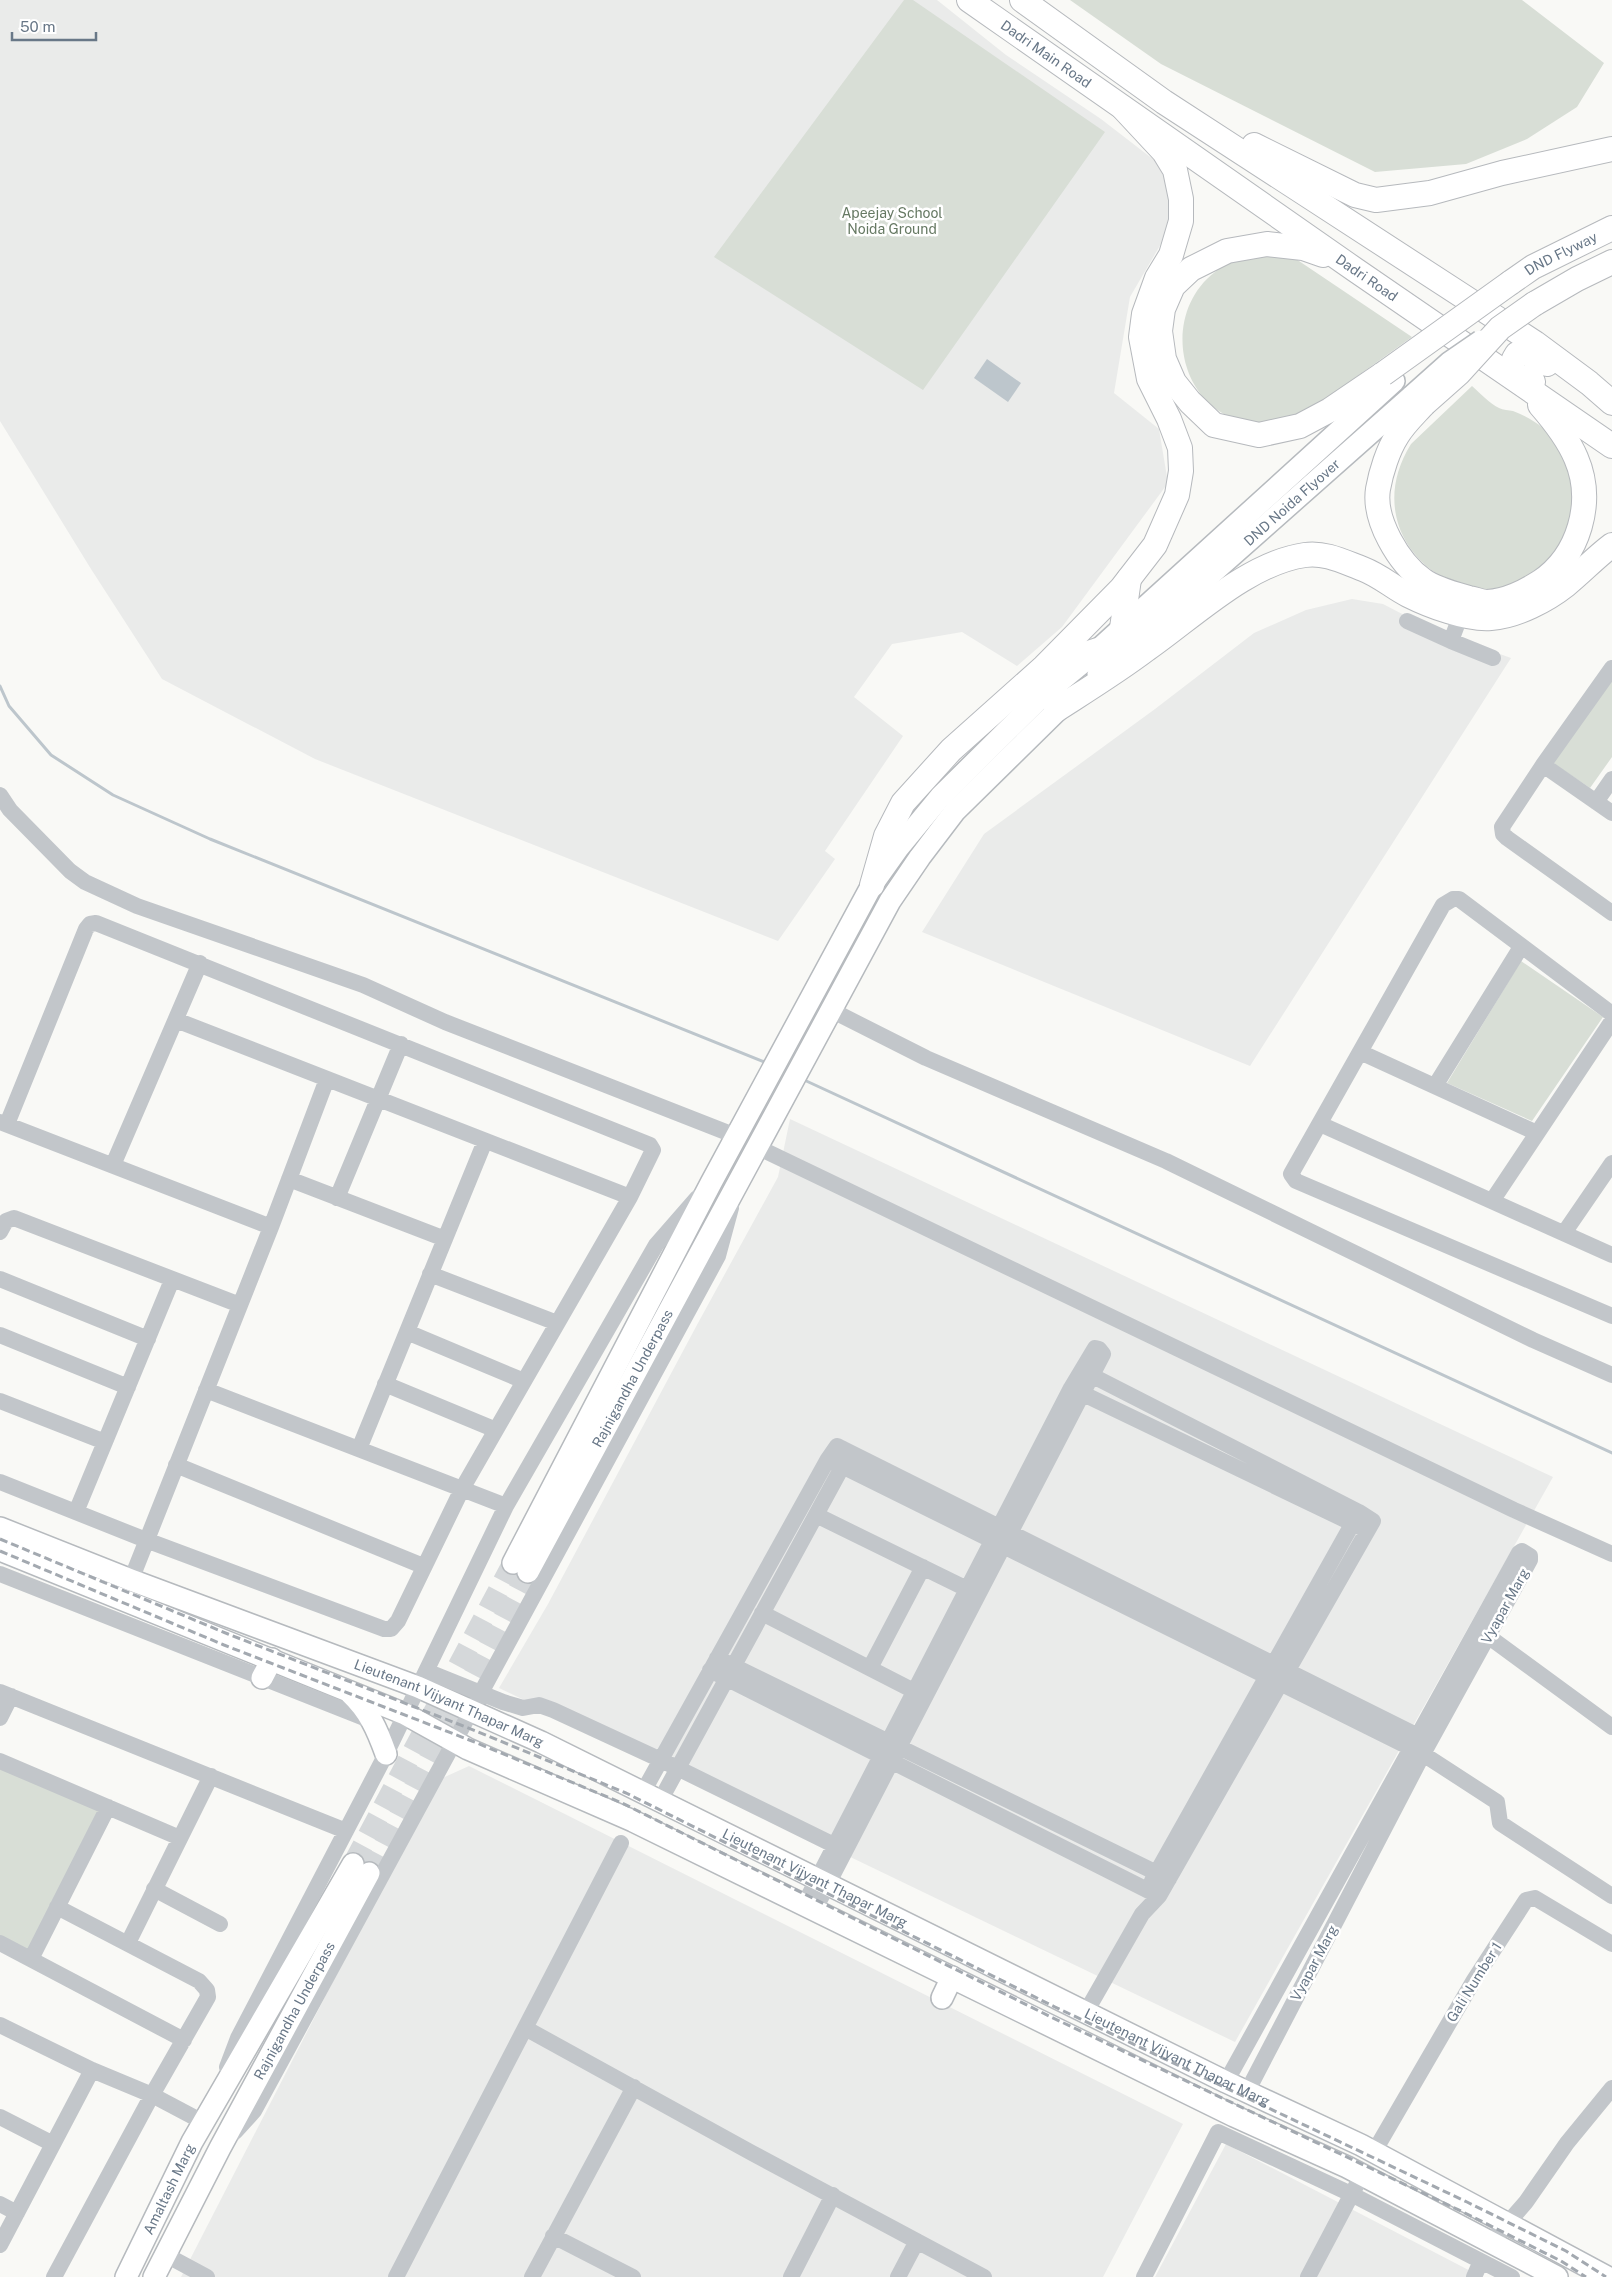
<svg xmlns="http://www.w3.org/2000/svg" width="1612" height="2277" font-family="'Public Sans',sans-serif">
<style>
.built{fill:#eaebea}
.green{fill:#d8ded6}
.water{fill:#bdc6cc}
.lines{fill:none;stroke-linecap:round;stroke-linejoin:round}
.stream{stroke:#bdc6cc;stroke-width:3}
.major-tunnel{stroke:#d5d8da;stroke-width:21;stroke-dasharray:21 11;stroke-linecap:butt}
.major-casing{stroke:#b6babe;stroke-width:24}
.highway-casing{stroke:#b6b9bd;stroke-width:26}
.minor{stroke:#c2c6ca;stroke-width:16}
.major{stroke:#fff;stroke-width:21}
.highway{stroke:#fff;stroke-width:24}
.rail{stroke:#a3a9b0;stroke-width:3;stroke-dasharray:8 4;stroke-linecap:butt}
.major-bridge-casing{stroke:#b6babe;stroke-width:24;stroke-linecap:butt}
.highway-bridge-casing{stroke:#b6b9bd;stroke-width:26;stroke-linecap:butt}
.major-bridge{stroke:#fff;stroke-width:21}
.highway-bridge{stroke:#fff;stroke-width:24}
.labels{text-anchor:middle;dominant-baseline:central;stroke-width:5;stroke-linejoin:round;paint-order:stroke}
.street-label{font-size:14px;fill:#687787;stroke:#fff}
.park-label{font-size:14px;fill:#667963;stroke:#fff}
</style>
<rect width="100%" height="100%" fill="#f9f9f6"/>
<path class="built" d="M0,0H937L1006,55L1101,119L1158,163L1171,195L1169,230L1130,297L1114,393L1159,429L1168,483L1062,627L1017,666L962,632L892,644L854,697L903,736L825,851L835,859L778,941L315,759L162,679L91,569L0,421Z
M1352,599L1383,604L1433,630L1511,658L1250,1066L922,932L984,834L1155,709L1254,633L1306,610Z
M790,1119L1553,1477L1235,2042L499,1688L548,1604L698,1323L778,1177Z
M469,1766L1183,2124L1103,2277H181L436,1781Z
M1226,2144L1482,2277H1155Z"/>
<path class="green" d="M904,0H913L1105,132L923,390L714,257Z
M1070,0H1522L1604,63L1577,107L1527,139L1466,164L1375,172L1161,64Z
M1260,254L1284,256L1296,259L1412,337C1387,355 1363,372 1338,390C1329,397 1318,407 1308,413C1300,416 1290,417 1282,419C1275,420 1267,423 1260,423C1181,422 1156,317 1215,272C1228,261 1244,258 1260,254Z
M1472,386C1480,393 1489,403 1499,408C1503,410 1509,410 1513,411C1532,418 1547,429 1558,444C1563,451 1576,487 1575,494C1575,501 1572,509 1570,516C1569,523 1568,532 1565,538C1563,546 1554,553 1549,559C1483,638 1347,547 1411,444Z
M1612,676V757L1590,788L1553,763Z
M1521,961L1603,1017L1532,1121L1447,1083Z
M0,1766L101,1809L29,1951L0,1937Z"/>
<path class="water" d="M987,359L1021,383L1008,402L974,378Z"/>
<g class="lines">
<path class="stream" d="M0,686L9,706L51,755L113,795L210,839L767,1063
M802,1079L1612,1453"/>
<path class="major-tunnel" d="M353,1864L513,1563
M369,1873L528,1572"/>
<g class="major-casing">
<g id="major">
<path id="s1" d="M1098,674L1412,396"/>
<path id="s2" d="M0,1528L131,1580L418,1687L541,1742L1226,2082L1361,2145L1607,2277"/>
<path d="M0,1550L405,1714L468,1749L633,1821L1234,2116L1347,2167L1557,2277"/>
<path d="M513,1563L711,1183L872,885L899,847L941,796L1042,696L1098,650L1394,381"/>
<path id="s3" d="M528,1572L890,901L920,857L955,811L1069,699"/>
<path d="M262,1678L272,1659"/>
<path d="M350,1693C369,1711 377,1729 386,1754"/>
<path d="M942,1998L952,1977"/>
<path id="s4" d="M126,2277L192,2142L353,1864"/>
<path id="s5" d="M154,2277L220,2148L369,1873"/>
</g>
</g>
<g class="highway-casing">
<g id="highway">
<path id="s6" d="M969,0L1354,269L1612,446"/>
<path d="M1022,0L1164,102L1535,343L1589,383L1612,403"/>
<path d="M1254,145L1355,195L1376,200L1430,193L1502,173L1612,149"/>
<path d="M1323,255L1303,248L1267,244L1227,251L1191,269L1173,286L1163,309L1160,331L1164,359L1174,382L1190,402L1214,425L1259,435L1300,426L1330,410L1383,374"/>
<path id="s7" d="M1510,283L1533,267L1612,228"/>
<path d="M1534,304L1577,279L1612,262"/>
<path d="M1533,382L1517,369L1514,359L1517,354L1529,353L1547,364"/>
<path d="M1424,404C1415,414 1404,424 1397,436C1388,450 1381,472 1378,489C1373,520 1399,563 1423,580C1435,589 1455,594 1469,598C1475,599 1482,602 1487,602C1507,601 1524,592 1540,582C1579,556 1595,502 1576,458C1568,439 1554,421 1540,405"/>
<path d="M1122,628L1129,579"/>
<path d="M1048,666L1098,650"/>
<path d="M1056,710C1087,690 1118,671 1147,649C1193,617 1248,563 1305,555C1325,552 1344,562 1363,569C1381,576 1392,587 1408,595C1430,606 1467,620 1491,618C1517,616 1547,600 1566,585C1582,572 1596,557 1612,545"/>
<path d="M872,885L886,836L903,803L951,750L1044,667L1121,589L1155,545L1177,495L1181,471L1180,448L1169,419L1149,379L1141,337L1144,314L1157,278L1171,255L1181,221V199L1175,170L1164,152L1123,108"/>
</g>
</g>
<path class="minor" d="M1407,621L1451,641L1461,614
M1451,641L1493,658
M1612,668L1543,765L1502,827L1503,834L1507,838L1612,913
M1543,765L1612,813
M0,795L10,810L70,871L85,882L137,906L363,985L445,1022L736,1136
M1596,802L1612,779
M831,1010L926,1058L1166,1161L1533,1340L1612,1375
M1612,1014L1459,899H1453L1443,905L1291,1174L1296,1181L1612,1316
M176,1020L630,1197
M1360,1052L1537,1133
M1435,1086L1521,947
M0,1122L271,1227
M1320,1124L1612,1255
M757,1147L1514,1510L1612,1554
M113,1165L200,963
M289,1179L445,1239
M337,1198L401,1044
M1492,1201L1612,1021
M0,1232L6,1221L14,1218L240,1305
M1564,1233L1612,1163
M430,1274L557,1323
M0,1279L148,1339
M407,1332L524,1381
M0,1335L128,1387
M1083,1371L1359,1512L1373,1521L1159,1896L1142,1914L1086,2012
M385,1384L496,1430
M1073,1389L1362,1528
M206,1390L506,1506
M0,1401L105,1442
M359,1449L485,1141
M828,1459L1423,1754L1497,1802L1500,1823L1612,1896
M176,1465L423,1566
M0,1482L146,1540L384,1629H391L398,1621L462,1489L630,1197L653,1150L650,1145L96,923L90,924L86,929L7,1124
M76,1512L172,1280
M816,1515L967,1589
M0,1574L372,1721
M131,1580L271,1227L327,1079
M762,1613L914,1691
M1481,1631L1612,1727
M717,1658L1169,1879
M870,1668L923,1567
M710,1670L1159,1896
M426,1671L503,1702L523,1708L539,1705L553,1710L661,1760L844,1850
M0,1692L346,1831
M0,1718L11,1696
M0,1761L180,1838
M643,1792L828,1459L837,1446L1426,1740
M660,1801L847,1458
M1152,1881L1359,1512
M154,1889L220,1924
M804,1905L1071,1388L1095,1348L1099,1349L1103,1354L815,1909
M0,1943L184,2040
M128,1943L211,1776
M31,1959L108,1807
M0,2025L92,2070L152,2095L203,2122
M525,2028L752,2153L984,2277
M227,2067L238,2038L386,1754L506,1506L656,1245L697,1198
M1226,2082L1519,1553L1522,1551L1530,1556V1560L1423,1754L1248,2090
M0,2117L53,2144
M235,2132L254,2111L718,1256L731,1208
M1374,2152L1474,1980L1526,1900L1535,1898L1612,1944
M0,2204L17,2213
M553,2236L633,2277
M1491,2242L1526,2202L1567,2143L1612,2088
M0,2245L92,2070
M166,2255L207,2277
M54,2277L152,2095L208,1997L207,1990L199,1981L57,1907
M396,2277L621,1843
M532,2277L634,2087
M791,2277L833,2195
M898,2277L917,2241
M1144,2277L1218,2132L1351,2194L1512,2277
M1308,2277L1356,2186
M1474,2277L1481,2261"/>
<use href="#major" class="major"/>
<use href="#highway" class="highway"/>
<path class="rail" d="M0,1539L228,1634L476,1731L626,1793L1055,2007L1467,2202L1566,2251L1606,2277
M0,1551L224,1645L472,1741L622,1803L1051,2017L1463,2212L1561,2261L1586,2277"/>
<g class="major-bridge-casing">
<path id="major-bridge" d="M1412,396L1449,363L1481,341"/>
</g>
<g class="highway-bridge-casing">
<path id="highway-bridge" d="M1383,374L1510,283
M1424,404L1459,373L1500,328L1534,304"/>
</g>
<use href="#major-bridge" class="major-bridge"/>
<use href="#highway-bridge" class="highway-bridge"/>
</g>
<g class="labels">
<g class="street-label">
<text stroke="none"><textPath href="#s6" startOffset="94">Dadri Main Road</textPath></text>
<text stroke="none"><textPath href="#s7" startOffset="59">DND Flyway</textPath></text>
<text stroke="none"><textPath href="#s6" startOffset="485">Dadri Road</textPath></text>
<text stroke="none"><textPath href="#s1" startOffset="259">DND Noida Flyover</textPath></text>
<text stroke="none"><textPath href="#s3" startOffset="220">Rajnigandha Underpass</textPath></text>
<text transform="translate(1505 1606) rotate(-61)">Vyapar Marg</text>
<text stroke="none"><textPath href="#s2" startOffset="482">Lieutenant Vijyant Thapar Marg</textPath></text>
<text stroke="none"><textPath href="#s2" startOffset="888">Lieutenant Vijyant Thapar Marg</textPath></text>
<text transform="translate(1314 1963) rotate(-62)">Vyapar Marg</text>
<text transform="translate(1474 1982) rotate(-58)">Gali Number 1</text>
<text stroke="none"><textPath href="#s5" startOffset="301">Rajnigandha Underpass</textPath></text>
<text stroke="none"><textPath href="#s2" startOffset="1292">Lieutenant Vijyant Thapar Marg</textPath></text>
<text stroke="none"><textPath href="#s4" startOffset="98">Amaltash Marg</textPath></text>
</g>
<g class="park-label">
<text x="892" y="213">Apeejay School<tspan x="892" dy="16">Noida Ground</tspan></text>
</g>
</g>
<path d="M12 32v8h84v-8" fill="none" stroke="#687787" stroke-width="2.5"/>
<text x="20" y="32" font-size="15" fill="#687787" stroke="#ffffff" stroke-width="4" paint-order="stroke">50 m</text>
</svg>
